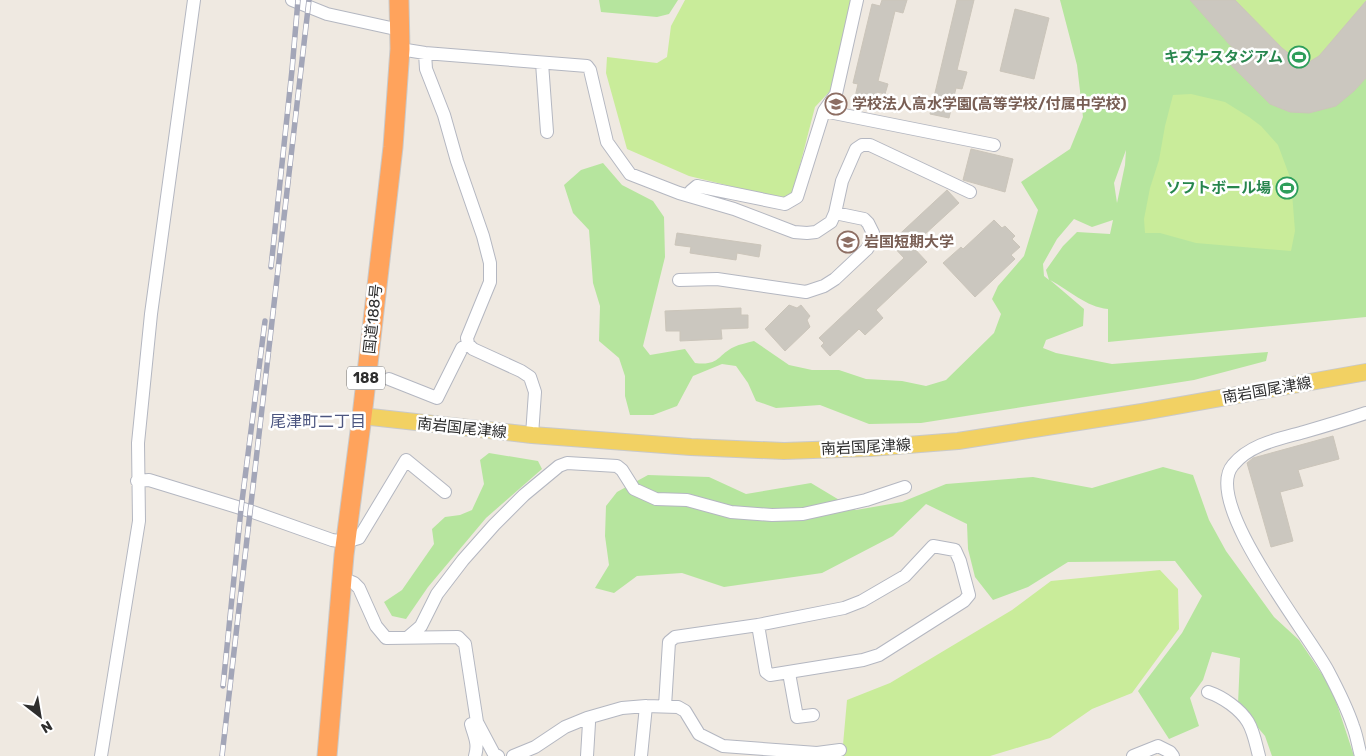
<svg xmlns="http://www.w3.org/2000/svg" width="1366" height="756" font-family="Rubik,'Noto Sans JP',sans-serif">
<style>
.green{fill:#b6e59e;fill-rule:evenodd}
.pitch{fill:#c9ec9a}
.building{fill:#cbc7bf;stroke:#cbc5ba}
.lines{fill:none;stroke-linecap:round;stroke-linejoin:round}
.minor-casing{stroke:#b4b7c1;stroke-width:14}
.major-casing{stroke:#c9c9c9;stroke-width:18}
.highway-casing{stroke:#c9c9c9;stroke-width:21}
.minor{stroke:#fff;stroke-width:12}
.major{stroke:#f2d163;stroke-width:16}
.highway{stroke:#ffa35c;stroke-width:19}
.rail-casing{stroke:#a3a6b8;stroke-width:5.5}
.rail{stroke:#fff;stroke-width:4;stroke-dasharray:11;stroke-linecap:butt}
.labels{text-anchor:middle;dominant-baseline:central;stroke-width:5;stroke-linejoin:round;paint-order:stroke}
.shield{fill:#fff;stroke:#6d6d6d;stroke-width:1}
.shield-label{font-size:14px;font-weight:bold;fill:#2e2e2e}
.leisure-label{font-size:15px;font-weight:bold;fill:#27864d;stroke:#fff;text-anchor:end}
.education-label{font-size:15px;font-weight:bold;fill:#785e54;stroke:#fff;text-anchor:start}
.street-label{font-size:15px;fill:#2e2e2e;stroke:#fff}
.neighbourhood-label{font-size:16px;fill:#4d5680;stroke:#fff}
</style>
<rect width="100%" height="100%" fill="#efe9e1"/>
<path class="green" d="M599,0H678L669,14L657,17L601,12Z
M1060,0H1366V317L1108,342V309C1086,307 1069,290 1050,280L1084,309L1083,326L1046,340L1043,348L1056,353L1112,364L1268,352L1266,361L1194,380L921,423L869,424L820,405L776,408L756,401L748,383L736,366L722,364L693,376L677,406L653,415H630L625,396V376L619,358L599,341L600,306L593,283L589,230L573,213L564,185L581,170L603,163L622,185L653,201L664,217L665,257L643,346L650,355L685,349L695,363C720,366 717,355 734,347C740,344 747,343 754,341L789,365L812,370H839L866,379L902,381L926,386L946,380L994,333L1001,314L992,299L998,286L1024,256L1038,210L1021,182L1070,149L1083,117L1077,65ZM1126,150L1125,165L1117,203L1114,183ZM1074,219L1092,227L1113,220L1110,234L1077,232L1063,246L1046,270L1049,280L1044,276L1043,264L1057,239Z
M489,453L538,461L542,469L486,518L428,587L406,619L392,616L384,602L402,590L434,544L432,529L445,517L460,515L472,510L484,484L480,460Z
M1163,467L1193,475L1209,520L1226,551L1274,617L1299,640L1332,689L1354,756H1272L1265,736L1238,704L1240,658L1212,652L1203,680L1190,698L1199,726L1169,739L1138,691L1182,633L1202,596L1175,561L1068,562L1028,587L993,600L975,577L968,549L967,524L926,504L893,536L822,573L724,587L682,573L637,576L614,593L595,588L609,565L605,536L606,506L617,492L648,475L709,477L746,494L811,483L856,510L902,502L946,484L1033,477L1092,488Z"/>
<path class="pitch" d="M685,0H852L830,91L815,107L793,192L783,199L689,176L627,149L606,73L607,57L657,63L667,57L671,26Z
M1190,0H1366V78L1354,91L1336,106L1309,113L1237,53Z
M1191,94L1225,102L1249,117L1261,126L1278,145L1291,180L1295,231L1291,251L1196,243L1160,233H1145L1144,219L1150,188L1159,160L1165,126L1173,95Z
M1160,570L1178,589L1179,629L1132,693L1092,709L1050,738L990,756H842L847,700L890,683L1012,610L1051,581Z"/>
<path class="building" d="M882,0H907L903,13L895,11L878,81L888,84L885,94L877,92L874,106L854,101L858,84L853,83L872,4L880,6Z
M957,0H974L957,70L967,72L962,89L956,88L949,118L930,114Z
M1190,0H1235L1282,48L1296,59L1309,62L1319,56L1366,1V78L1354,91L1336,106L1309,113L1290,112L1270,104L1228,62L1237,53Z
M1015,9L1049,18L1034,79L1000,71Z
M971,149L1013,159L1005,192L963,180Z
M947,190L959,203L912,246L927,262L876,310L883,318L865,335L859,329L830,356L821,346L824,343L819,338L904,258L890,243Z
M994,220L1002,228L1005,226L1015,236L1012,239L1020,247L1011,255L1015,259L975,297L943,263L961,247L963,249Z
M677,233L761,245L759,257L737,253L736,260L690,253L691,247L675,245Z
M789,305L797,308L801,305L810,316L807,320L810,327L785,351L765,329Z
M741,308V315H748V328L721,329L722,339L680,341V331H666L665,311Z
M1333,436L1339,459L1298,470L1303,486L1280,492L1293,541L1271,547L1247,463L1253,458Z"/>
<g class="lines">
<g class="minor-casing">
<path id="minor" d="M292,0L327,14L400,30
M857,0L836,94L824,111L994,145
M400,49L425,53L587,66L590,70L607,142L630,174L679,193L734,209L794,232L807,233L816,232L831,222L835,213L842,181L856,149L862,145H870L970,192
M425,53L426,69L444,115L457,161L483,236L490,263V282L467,338L468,344L473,349L521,371L530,377L535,392L532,435
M542,63L547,132
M690,196L691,191L697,186L785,204L797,197L824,111
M679,280L717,279L806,292L824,286L835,279L867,249L872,241L873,233L868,223L864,219L835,213
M389,379L437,398L462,348L468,344
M137,481L149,480L250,511L332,540L345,542L359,538L406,460L445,492
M933,546L955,550L960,561L969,595L964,601L879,655L863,660L770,675L766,672L758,625L844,608L862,601L905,576Z
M342,578L354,583L359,588L376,626L386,638L458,637L465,644L477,722L494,754L498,756
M407,638L421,626L437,594L463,560L494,525L524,495L559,466L567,463L617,466L622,470L634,489L656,499L687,500L731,512L772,515L803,514L866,500L905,487
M789,673L797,717L813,715
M1208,692C1223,697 1240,709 1248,722C1254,732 1256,745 1259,756
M665,706L669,642L675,637L758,625
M471,724C474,736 479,743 475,756
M101,756L139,521L138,443L151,314L194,0
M513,756L535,747L565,727L587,718L622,708L646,706L678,707L685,711L699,734L723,746L817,753L840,750
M587,756L589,723L587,718
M641,756L646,706
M1133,756L1158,746L1170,752L1173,756
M1361,756C1358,746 1357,736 1353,726C1347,708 1337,688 1328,671C1309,634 1201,502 1233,465C1250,444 1279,439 1304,432C1325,426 1345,420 1366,413"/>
</g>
<g class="major-casing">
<path id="major" d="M362,416L532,435L691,447L784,451L870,448L958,441L1142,412L1366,372"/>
</g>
<g class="highway-casing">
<path id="highway" d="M327,756L344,555L362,416L393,147L400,49L399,0"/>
</g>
<use href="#minor" class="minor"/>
<use href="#major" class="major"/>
<use href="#highway" class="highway"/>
<g class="rail-casing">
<path id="rail" d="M271,267L292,70L298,0
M223,686L241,509L265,321
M222,756L309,0"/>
</g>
<use href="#rail" class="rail"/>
</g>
<defs>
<g id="stadium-ring" transform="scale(1.125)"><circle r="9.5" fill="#fff" stroke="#2e9e5b" stroke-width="1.5"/><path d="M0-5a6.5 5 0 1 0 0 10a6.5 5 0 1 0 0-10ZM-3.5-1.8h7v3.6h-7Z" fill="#2e9e5b"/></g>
<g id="school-ring" transform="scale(1.125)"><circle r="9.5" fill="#fff" stroke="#8d6e63" stroke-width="1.5"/><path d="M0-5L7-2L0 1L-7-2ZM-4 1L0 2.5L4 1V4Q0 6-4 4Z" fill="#8d6e63"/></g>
<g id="university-ring" transform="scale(1.125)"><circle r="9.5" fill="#fff" stroke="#8d6e63" stroke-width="1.5"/><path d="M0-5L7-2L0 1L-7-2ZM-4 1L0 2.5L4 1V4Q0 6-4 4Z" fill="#8d6e63"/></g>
</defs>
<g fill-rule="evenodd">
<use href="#stadium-ring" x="1299" y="57"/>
<use href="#school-ring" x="836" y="104"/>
<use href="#stadium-ring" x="1287" y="188"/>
<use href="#university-ring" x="848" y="242"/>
</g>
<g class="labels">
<rect class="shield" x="347" y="366.5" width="38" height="23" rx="4"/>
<g class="shield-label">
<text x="366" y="378">188</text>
</g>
<g class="leisure-label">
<text x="1283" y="57">キズナスタジアム</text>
<text x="1271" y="188">ソフトボール場</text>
</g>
<g class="education-label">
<text x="852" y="104">学校法人高水学園(高等学校/付属中学校)</text>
<text x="864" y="242">岩国短期大学</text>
</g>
<g class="street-label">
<text transform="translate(373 319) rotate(-84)">国道188号</text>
<text transform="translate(1267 390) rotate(-10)">南岩国尾津線</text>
<text transform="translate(462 428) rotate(6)">南岩国尾津線</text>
<text transform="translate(866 447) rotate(-3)">南岩国尾津線</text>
</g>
<g class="neighbourhood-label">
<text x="318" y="421">尾津町二丁目</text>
</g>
</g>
<g transform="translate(40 716) rotate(149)" stroke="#ffffff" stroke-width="4" paint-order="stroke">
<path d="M0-4L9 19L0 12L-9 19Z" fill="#2e2e2e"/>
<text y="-8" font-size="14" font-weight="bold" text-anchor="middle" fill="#2e2e2e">N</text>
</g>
</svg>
